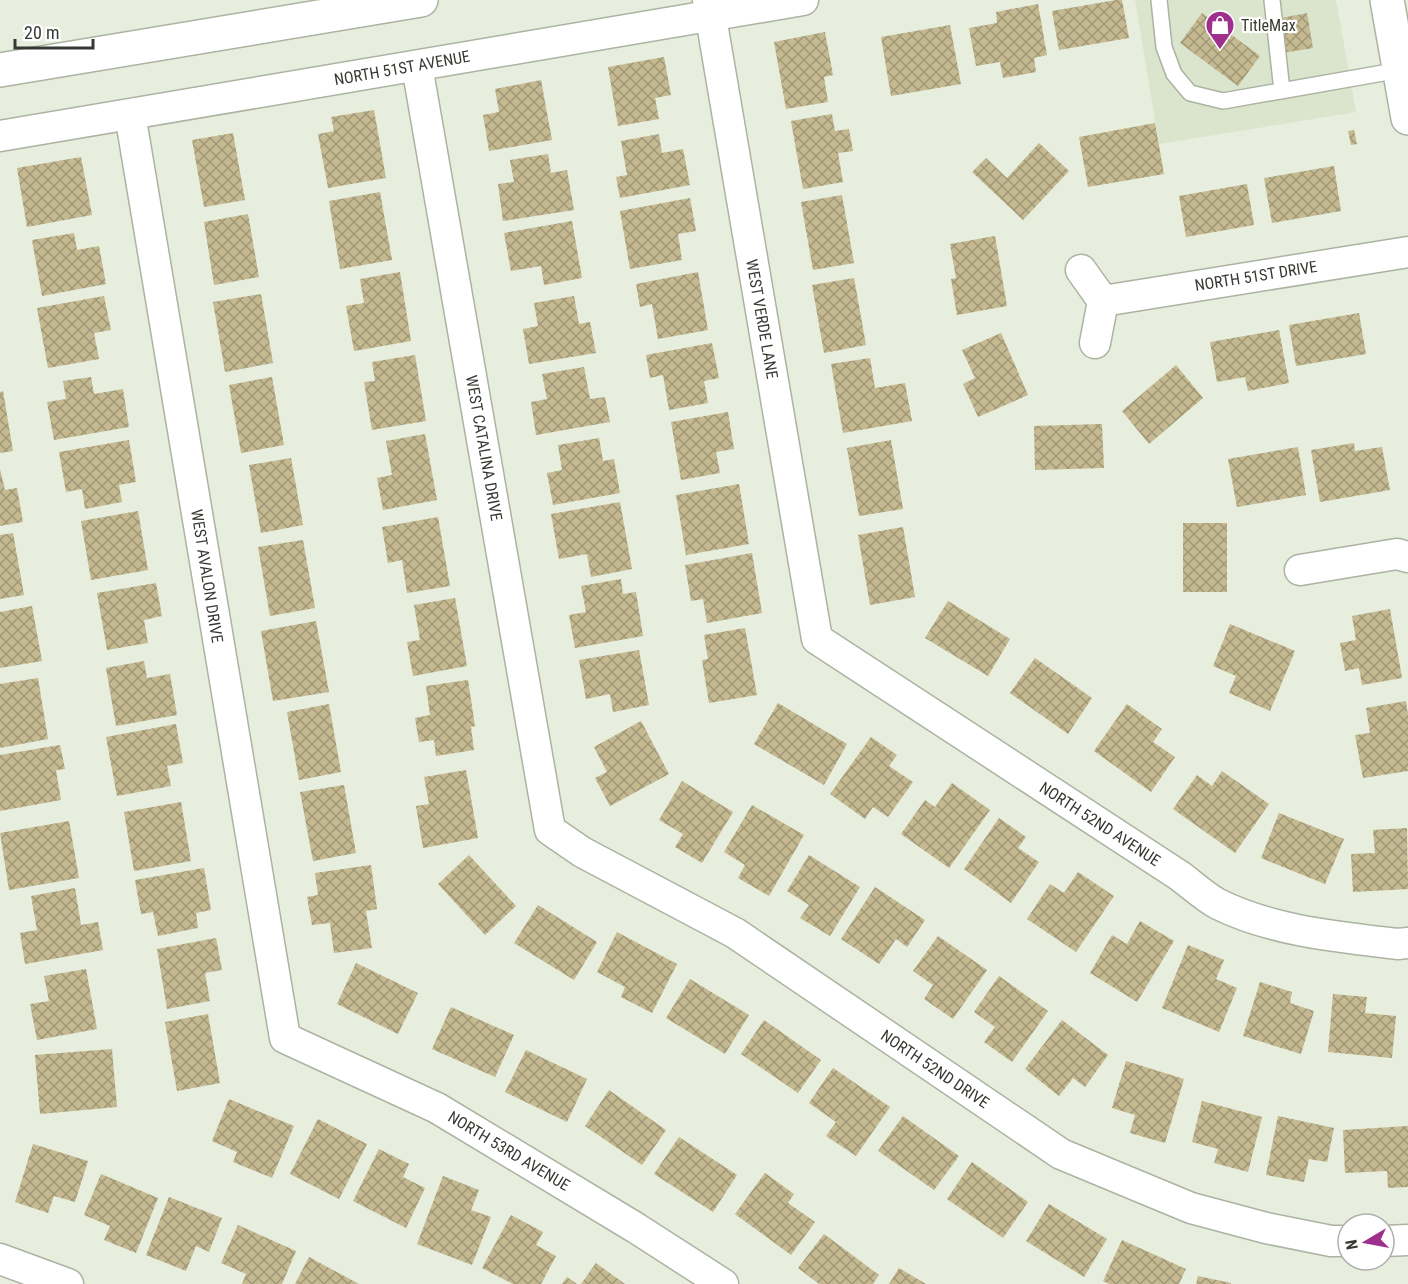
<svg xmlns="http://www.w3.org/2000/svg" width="1408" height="1284" font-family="'Roboto Condensed',sans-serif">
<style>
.built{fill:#dbe4cc}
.building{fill:url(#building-cross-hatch)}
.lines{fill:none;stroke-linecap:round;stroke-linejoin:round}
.lane-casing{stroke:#acb3a2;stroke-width:18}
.street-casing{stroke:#acb3a2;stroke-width:33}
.secondary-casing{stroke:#acb3a2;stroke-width:36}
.primary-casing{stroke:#acb3a2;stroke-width:36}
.lane{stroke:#fff;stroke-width:15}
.street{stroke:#fff;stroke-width:30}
.secondary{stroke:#fff;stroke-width:33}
.primary{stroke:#fff;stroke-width:33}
.labels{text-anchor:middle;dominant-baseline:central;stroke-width:4.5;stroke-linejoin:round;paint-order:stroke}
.poi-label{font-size:16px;fill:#363932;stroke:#fff;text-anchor:start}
.street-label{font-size:16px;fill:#363932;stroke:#fff}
</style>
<defs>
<pattern id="building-cross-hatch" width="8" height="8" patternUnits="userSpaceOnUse" patternTransform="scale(1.5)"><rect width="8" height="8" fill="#c4b990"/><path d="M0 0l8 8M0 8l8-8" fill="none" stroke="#a09776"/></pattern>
</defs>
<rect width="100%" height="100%" fill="#e7eedd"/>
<path class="built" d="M1135,0H1336L1356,112L1159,144Z"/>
<path class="building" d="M1116,0H1122L1129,38L1059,50L1052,11Z
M1038,4L1047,55L1034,58L1036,72L1003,78L1000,62L976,66L969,28L997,23L996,12Z
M1202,13L1260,56L1238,86L1180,43Z
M1307,13L1313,48L1282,53L1276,19Z
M950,25L961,84L891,96L881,37Z
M825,32L833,75L824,77L828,102L786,109L774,42Z
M664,57L671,95L655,98L659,119L618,126L608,67Z
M541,80L552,140L489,151L483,115L499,112L495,89Z
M374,110L386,178L328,188L318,134L334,131L331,117Z
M832,114L835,131L849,129L853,151L838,153L843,182L803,189L791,121Z
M1155,123L1164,174L1088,187L1079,137Z
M1354,130L1357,144L1351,145L1348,131Z
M233,133L245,200L204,207L192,140Z
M659,134L662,153L683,149L690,185L620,198L616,177L627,175L621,141Z
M1039,143L1069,171L1023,220L972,172L986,158L1007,178Z
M548,154L551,173L567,170L574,210L503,221L498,184L514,182L510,160Z
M81,157L92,215L27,227L17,168Z
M1334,166L1341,211L1272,223L1264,178Z
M1247,184L1254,225L1186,237L1179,196Z
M380,192L392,260L340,269L329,201Z
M842,195L854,263L813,270L801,202Z
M690,198L696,231L678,234L682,260L630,269L620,211Z
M248,214L259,277L214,285L204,222Z
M572,221L582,278L544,285L541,266L511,271L504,233Z
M74,233L77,250L99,246L106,284L42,296L32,240Z
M995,236L1007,306L957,315L951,279L956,278L950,244Z
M400,272L411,341L354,351L346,306L364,303L360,279Z
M698,272L708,330L658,339L652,304L640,307L636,284Z
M854,278L866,345L824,353L812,285Z
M261,294L273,363L225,372L213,302Z
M104,296L111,330L94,333L99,359L48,368L37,308Z
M574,296L579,324L590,322L596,353L529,364L523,329L538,326L534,303Z
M1359,313L1366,354L1296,366L1289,325Z
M1279,330L1289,383L1248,391L1245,377L1217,382L1210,342Z
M1001,333L1028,395L978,417L963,384L975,378L962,350Z
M712,343L719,378L704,381L708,403L669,410L663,375L650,378L646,355Z
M415,355L426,421L372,430L364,382L375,381L372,362Z
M870,358L875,388L905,383L912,421L843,433L831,364Z
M1176,365L1203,398L1149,444L1122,411Z
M584,367L590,399L605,397L610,422L536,435L531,402L547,399L542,374Z
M91,377L94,394L123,389L129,427L54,440L47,402L66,399L63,381Z
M272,377L284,445L241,453L229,385Z
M3,391L13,451L0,453V392Z
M728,412L734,449L716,452L720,473L681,480L671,422Z
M1102,424L1104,468L1035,470L1034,426Z
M425,434L437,500L383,510L377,478L392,475L386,441Z
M599,438L603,461L614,459L620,493L553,505L547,473L562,470L558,445Z
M129,440L136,482L119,485L122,502L85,509L82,489L66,492L59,452Z
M891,440L903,509L859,516L847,448Z
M1354,443L1355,451L1382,447L1390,490L1320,502L1311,450Z
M1298,447L1306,495L1237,507L1228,459Z
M291,458L303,525L261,533L249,465Z
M0,469L5,490L17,488L23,522L0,526Z
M739,484L749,544L686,555L676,495Z
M620,502L632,569L591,577L587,554L559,559L551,514Z
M138,511L148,570L91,580L81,521Z
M438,517L450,586L407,593L402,560L388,563L382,527Z
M1183,523H1227V592H1183Z
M903,527L915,597L870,605L858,535Z
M13,533L24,595L0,599V535Z
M303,540L315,608L270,616L258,547Z
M752,553L762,613L707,623L703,599L691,601L685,565Z
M621,579L623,594L636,592L643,636L575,648L569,615L586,612L581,586Z
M156,583L162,616L144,620L148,643L107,650L97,593Z
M455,598L467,666L413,676L407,642L420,640L414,605Z
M948,601L1010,639L988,676L925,638Z
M32,606L42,661L0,668V612Z
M1390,609L1402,678L1362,685L1359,668L1345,671L1340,643L1356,640L1352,616Z
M316,621L329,692L273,701L261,631Z
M1230,624L1295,651L1270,711L1229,693L1236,676L1213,666Z
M745,628L757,695L709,703L702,660L708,659L704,635Z
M639,650L649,705L613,712L610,694L586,699L579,660Z
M1035,658L1092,698L1068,734L1010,693Z
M144,661L147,678L170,674L177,715L116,726L106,668Z
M38,678L48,739L0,748V684Z
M468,680L475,726L471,727L474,750L436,756L434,740L419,742L415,718L430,715L426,686Z
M1406,701L1408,715V771L1363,778L1355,735L1370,733L1366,708Z
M778,703L847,744L824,785L754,744Z
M329,704L341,772L299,780L287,712Z
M1127,704L1162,729L1153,742L1175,757L1151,792L1094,751Z
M641,721L669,774L610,806L595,778L607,772L594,747Z
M176,724L183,763L167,766L171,786L117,796L106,737Z
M871,737L897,755L889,766L913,782L888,817L873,807L865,819L830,794Z
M60,745L65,769L56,770L61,800L0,811V755Z
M466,770L478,838L423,848L416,806L429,804L424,777Z
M1222,771L1269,804L1235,853L1173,809L1197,775L1212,786Z
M682,781L733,812L702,863L675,847L683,834L659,820Z
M952,783L990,810L949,868L901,834L925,800L935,807Z
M344,785L356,853L313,861L300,792Z
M181,802L191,861L134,871L124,812Z
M752,805L804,835L769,896L738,878L745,865L724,852Z
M1279,813L1344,839L1325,884L1261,858Z
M999,818L1026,837L1018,848L1039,862L1011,903L964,869Z
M69,821L79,878L9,890L0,833Z
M1407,828L1408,889L1353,892L1351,854L1375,853L1373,830Z
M469,855L516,906L485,935L438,884Z
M809,855L860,887L830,936L800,918L809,905L787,891Z
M371,865L377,909L366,911L372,948L334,953L330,923L312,925L307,897L318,895L315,873Z
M204,868L211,910L196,913L198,928L158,936L153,912L141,914L135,880Z
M1078,872L1114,896L1076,952L1027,919L1050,884L1064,893Z
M875,887L925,920L907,947L896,939L879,964L841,939Z
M75,888L81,925L98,922L103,950L25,964L20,933L37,930L31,896Z
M538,905L597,942L574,980L514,943Z
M1140,921L1174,941L1137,1002L1090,973L1112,935L1127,944Z
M617,932L677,964L652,1013L621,997L625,987L597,972Z
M938,936L987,970L953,1019L924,999L933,985L913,971Z
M216,938L222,970L205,973L210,1001L167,1009L157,949Z
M1188,945L1224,960L1216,979L1237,988L1219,1032L1162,1008Z
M356,963L418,993L398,1034L337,1004Z
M86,969L97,1029L37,1040L30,1004L49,1001L44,976Z
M999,976L1048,1011L1012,1062L984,1042L995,1027L974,1012Z
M690,979L749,1015L725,1054L666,1018Z
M1260,982L1292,992L1290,1003L1314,1011L1301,1054L1243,1036Z
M1333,994L1367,997L1365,1013L1396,1016L1392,1058L1328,1052Z
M451,1007L514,1035L495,1077L432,1049Z
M208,1014L220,1083L177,1091L165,1022Z
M764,1020L821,1060L798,1093L741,1054Z
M1062,1020L1108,1055L1085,1087L1073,1078L1059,1096L1025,1069Z
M112,1049L117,1107L40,1114L35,1055Z
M526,1050L587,1079L567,1122L505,1092Z
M1126,1061L1184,1079L1165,1143L1130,1133L1135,1115L1112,1108Z
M833,1068L890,1107L856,1156L826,1136L836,1122L809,1103Z
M609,1090L666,1130L642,1165L585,1126Z
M229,1099L294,1126L272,1178L233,1162L237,1152L212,1141Z
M1202,1101L1262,1117L1248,1172L1214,1163L1218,1149L1192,1142Z
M903,1116L959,1156L934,1190L878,1151Z
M1278,1116L1334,1128L1327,1162L1309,1159L1304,1182L1266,1175Z
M318,1119L367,1144L339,1199L290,1174Z
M1408,1126V1187L1388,1188L1387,1171L1345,1173L1343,1130Z
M679,1137L737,1175L713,1212L654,1174Z
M33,1144L88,1161L75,1202L54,1196L48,1213L15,1202Z
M379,1149L409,1164L403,1177L425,1188L406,1228L353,1201Z
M972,1162L1028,1202L1003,1238L947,1199Z
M765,1173L794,1194L788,1203L815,1222L791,1255L735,1214Z
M101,1174L158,1198L136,1253L104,1240L110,1226L84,1215Z
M443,1176L479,1190L471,1210L491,1217L472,1265L417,1244Z
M169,1197L222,1218L209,1252L196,1246L186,1271L146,1255Z
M1049,1204L1107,1239L1084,1277L1026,1241Z
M511,1215L543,1232L536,1245L556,1256L541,1284H513L482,1268Z
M238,1225L296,1251L282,1284H242L246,1274L221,1263Z
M824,1234L879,1275L873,1284H819L798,1268Z
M1122,1240L1186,1269L1179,1284H1109L1103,1281Z
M309,1257L359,1284H295Z
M596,1263L625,1284H581Z
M899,1268L926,1284H889Z
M1198,1276L1231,1283V1284H1196Z
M567,1277L577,1284H562Z"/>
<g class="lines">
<g class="lane-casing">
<path id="lane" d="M1159,0L1164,47L1174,74L1190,93L1223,101L1400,70
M1272,0L1282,91"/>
</g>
<g class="street-casing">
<path id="street" d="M708,0L817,639L1180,876C1192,885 1205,897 1218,904C1272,931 1339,937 1398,944L1408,943
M417,66L550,830L582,852L735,933L1061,1154L1191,1208L1266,1228L1331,1241H1348
M130,114L285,1038L437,1108L636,1228L723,1284
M0,136L803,0
M1081,270L1103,301L1095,343
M1103,301L1408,252
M1300,570L1397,554L1408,557
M1384,1241L1408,1240
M0,1259L68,1284"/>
</g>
<g class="secondary-casing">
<path id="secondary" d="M1387,0L1408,118"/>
</g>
<g class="primary-casing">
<path id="primary" d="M0,70L421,0"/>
</g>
<use href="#lane" class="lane"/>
<use href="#street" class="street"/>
<use href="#secondary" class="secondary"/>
<use href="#primary" class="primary"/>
</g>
<defs>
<g id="shop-pin" transform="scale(1.5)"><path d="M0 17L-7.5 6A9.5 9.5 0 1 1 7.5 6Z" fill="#9f2f8c" stroke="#fff"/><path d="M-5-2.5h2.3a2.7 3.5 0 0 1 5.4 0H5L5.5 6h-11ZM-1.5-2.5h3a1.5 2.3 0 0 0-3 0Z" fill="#fff"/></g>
</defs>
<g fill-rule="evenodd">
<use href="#shop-pin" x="1220" y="25"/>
</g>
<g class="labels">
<g class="poi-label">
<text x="1241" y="25">TitleMax</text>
</g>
<g class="street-label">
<text transform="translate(402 68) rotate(-10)">NORTH 51ST AVENUE</text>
<text transform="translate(1256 276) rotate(-9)">NORTH 51ST DRIVE</text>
<text transform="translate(762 319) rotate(80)">WEST VERDE LANE</text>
<text transform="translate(484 448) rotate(80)">WEST CATALINA DRIVE</text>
<text transform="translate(207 576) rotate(81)">WEST AVALON DRIVE</text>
<text transform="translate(1100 824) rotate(33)">NORTH 52ND AVENUE</text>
<text transform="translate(935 1069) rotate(34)">NORTH 52ND DRIVE</text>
<text transform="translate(509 1151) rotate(31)">NORTH 53RD AVENUE</text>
</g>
</g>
<g transform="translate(1366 1242) rotate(260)"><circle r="28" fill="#ffffff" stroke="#afb0ad" stroke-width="1.5"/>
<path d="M0-4.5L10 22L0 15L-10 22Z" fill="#9f2f8c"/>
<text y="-9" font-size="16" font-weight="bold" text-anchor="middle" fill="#363932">N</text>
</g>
<path d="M15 39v9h78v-9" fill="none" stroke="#363932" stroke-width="3"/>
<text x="24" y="39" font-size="18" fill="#363932" stroke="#ffffff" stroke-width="4.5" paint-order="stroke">20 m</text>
</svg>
